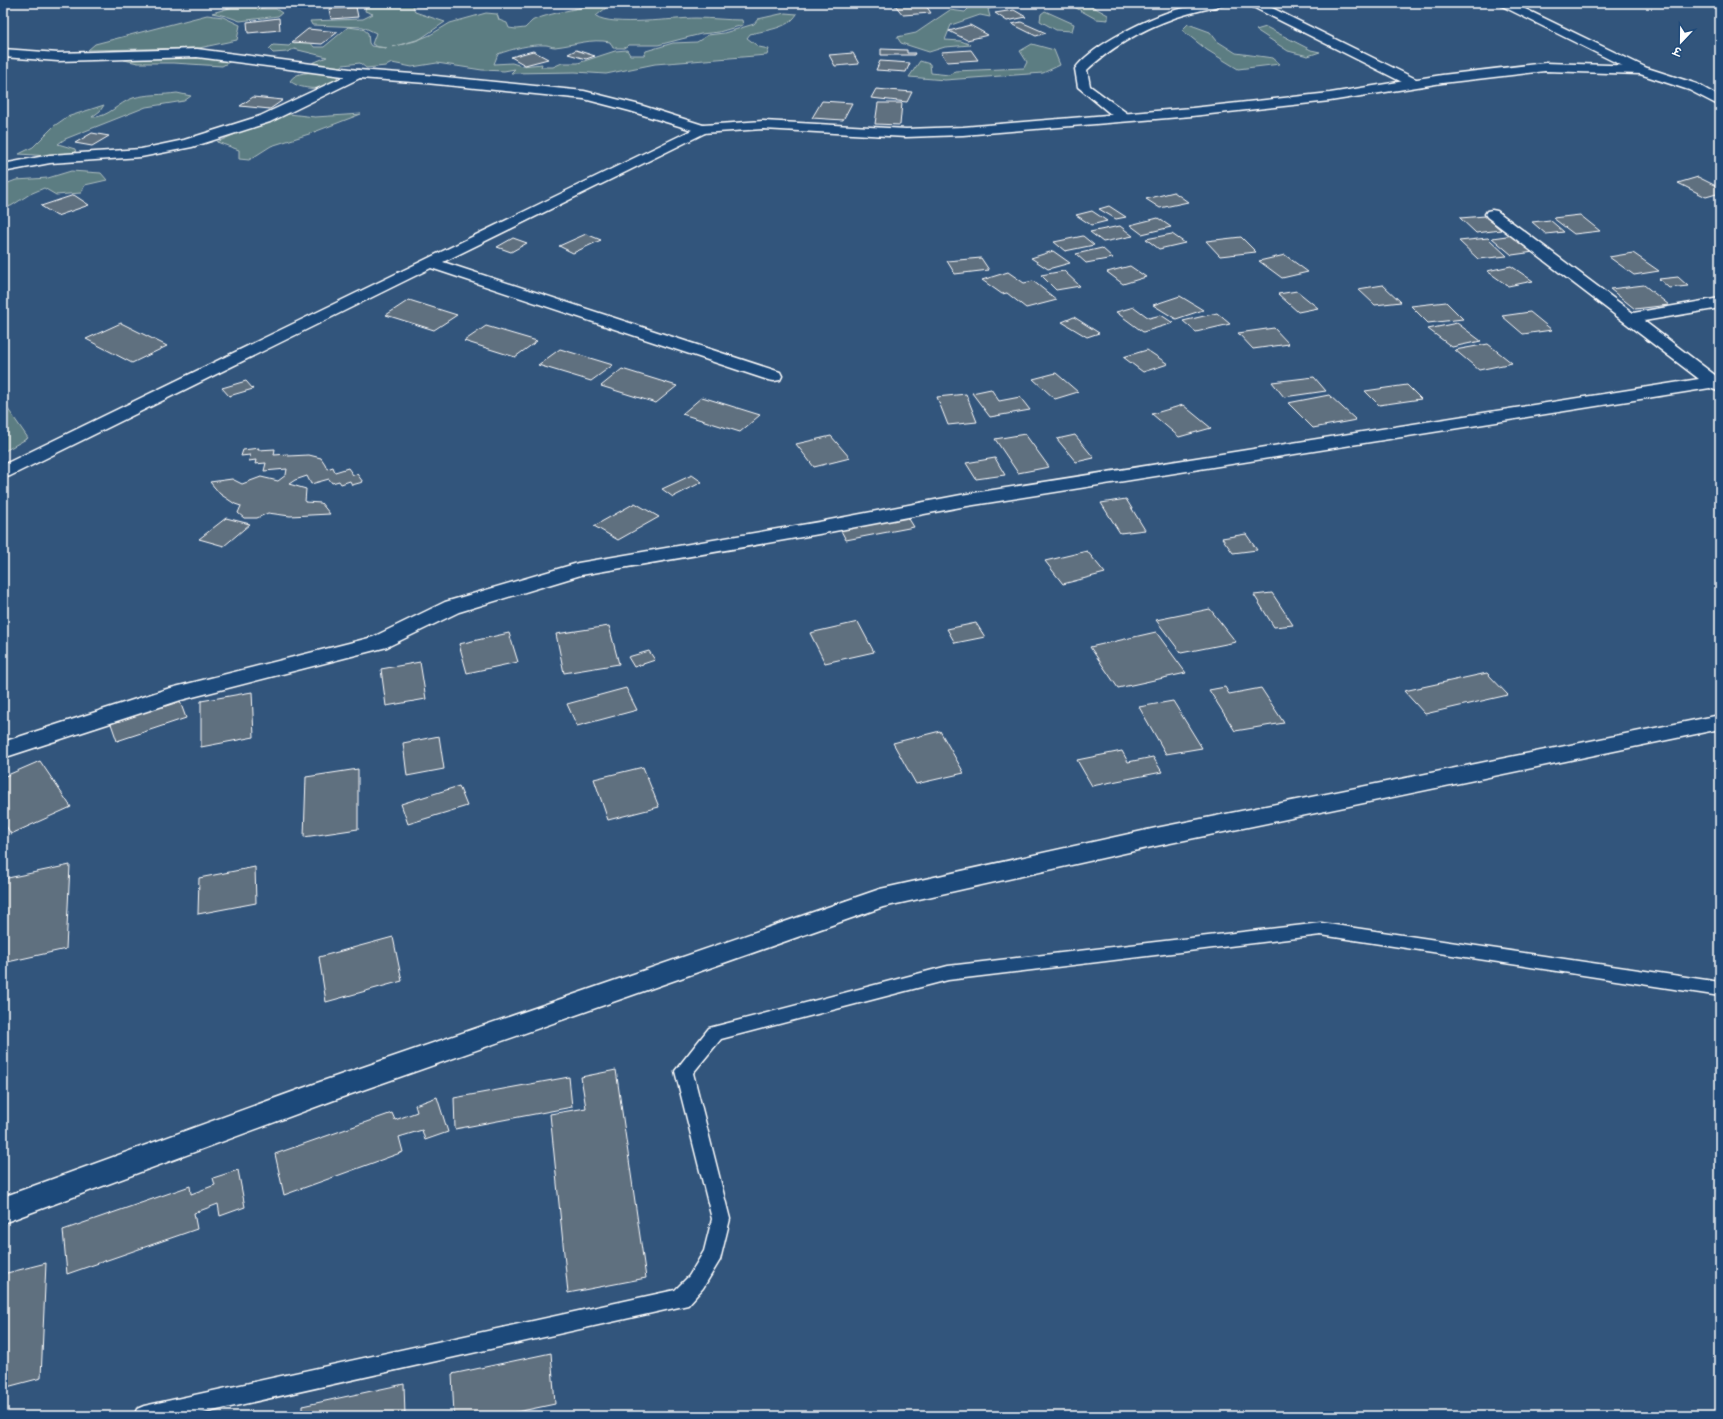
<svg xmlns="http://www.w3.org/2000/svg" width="1723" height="1419" font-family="'Patrick Hand','Playpen Sans Deva',sans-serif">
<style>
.green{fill:#5c7d82;stroke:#aebec0}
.building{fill:#5f6f7f;stroke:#fff}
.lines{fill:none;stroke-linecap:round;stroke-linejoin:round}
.lane-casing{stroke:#fff;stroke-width:3}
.street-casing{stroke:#fff;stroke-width:3}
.secondary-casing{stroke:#fff;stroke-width:3}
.lane{fill:#1f4a7a;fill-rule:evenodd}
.street{fill:#1f4a7a;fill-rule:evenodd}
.secondary{fill:#1f4a7a;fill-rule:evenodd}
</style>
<rect width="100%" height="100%" fill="#32557c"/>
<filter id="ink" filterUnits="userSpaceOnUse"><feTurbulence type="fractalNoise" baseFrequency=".025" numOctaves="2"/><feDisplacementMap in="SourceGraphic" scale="8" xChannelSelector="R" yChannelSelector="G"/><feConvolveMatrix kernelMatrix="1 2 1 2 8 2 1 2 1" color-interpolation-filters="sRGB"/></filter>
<g filter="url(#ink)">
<path class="green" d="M247,3H279L257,9H276L282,13L278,16L240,21L226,16L212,13Z
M372,3H431L428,7L413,6L415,12L445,22L420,39L392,47L415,41L430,35L450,23L486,13L497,14L499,20L507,23L509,28L516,29L525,28C527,26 530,23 532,21C540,15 601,3 612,3L596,16C612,27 674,18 696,18C711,18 727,20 742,20L743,25L719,32L701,34L658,45H629L625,48H613L610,42C591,38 574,45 555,47C551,47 549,45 546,45C529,44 513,49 498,54L494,64L512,63L522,66L542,64L541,67H553L562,63H578L615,51L627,50L630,55H644L646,51L673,43L697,42L708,35L724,33L754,24L758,19L785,13L797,14C788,29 766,30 750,34L747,38L759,47L769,49L767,55L655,64L606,74L575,72L511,73L515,69L504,71L482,70L437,63L412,67L392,63L386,66L366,68L360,63L343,65L333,74L338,78C334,81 329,86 324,87C314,90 298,88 290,81C296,71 310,73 322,72L310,64L327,57L294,49L287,52L273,53L269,49L273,45L289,46L292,43L310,42L314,47H324L348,27L363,29L368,33L369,43L371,46L387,48L378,47L372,44L376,33L363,27L312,25L310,21L363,19L373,14L365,11L366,6Z
M938,3H1011L1008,6L988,9L990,17L980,15L951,25L945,40L961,41L971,45L945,47L929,52L901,43L897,37L916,33L950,10L965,12L969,8Z
M1067,3H1086L1108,15V20L1096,19Z
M1045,11L1074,24L1072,31L1056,30L1040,21L1041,14Z
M207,15L223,17L240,25L237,40L199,48L88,50L95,44Z
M1188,24L1210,32L1217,41L1236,53L1273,58L1280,64L1238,69L1207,50L1182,30Z
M1266,27L1311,50L1320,52L1308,56L1288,51L1256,30Z
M1032,44L1054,50L1060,65L1043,73L945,80L909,77L920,61L930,64L931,73L949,75L955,71L1024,68L1027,62L1020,51Z
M197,55L235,59L222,66L173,63H138L124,60L126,56Z
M177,93L191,96L184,101L146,107L65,139L58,144L75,149L76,153L49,156L19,154L33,147L54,126L67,117L104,105L100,111L92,117C108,118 118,103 133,98C147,94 163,95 177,93Z
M289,114L315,117L361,114L309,134L271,146L249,160L239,159V150L217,142L259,124Z
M71,171L101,173L107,180L85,185L81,193L56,195L44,188L30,194L11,206L3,208V185L16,180L48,178Z
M3,402L28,438L3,452Z"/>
<path class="building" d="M924,3L931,13L903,15L895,5Z
M356,7L358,17L331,19L329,9Z
M1014,10L1026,17L1007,21L995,13Z
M279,18L280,30L248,33L247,22Z
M1021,22L1046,33L1036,36L1012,24Z
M970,25L988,35L967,40L949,31Z
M308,29L338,32L322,44L292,42Z
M881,49L907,50V53H915L914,55H881Z
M576,50L595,56L586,59L568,54Z
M971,50L978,60L947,62L941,52Z
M533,51L548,59L525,65L511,57Z
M853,53L859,64L835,66L829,55Z
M880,61L910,63L906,72L876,70Z
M876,89L912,92L907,102L871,98Z
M253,97L283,100L270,109L240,106Z
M822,101L852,103L843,120L812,118Z
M878,103H902L900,125L875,124Z
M92,133L109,136L92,146L75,143Z
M1698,177L1720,188V193L1706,197L1678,183Z
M1174,192L1188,202L1160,208L1146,199Z
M74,195L89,205L57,216L41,206Z
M1109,206L1126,217L1116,219L1099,209Z
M1092,211L1107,221L1091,225L1076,215Z
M1580,215L1600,231L1574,234L1553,218Z
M1485,216L1501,230L1476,233L1460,218Z
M1158,218L1171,227L1142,234L1130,225Z
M1550,220L1564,232L1546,234L1532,222Z
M1120,226L1133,236L1103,242L1090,232Z
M586,234L601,240L573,253L559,246Z
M1172,234L1185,243L1159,249L1146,239Z
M1514,235L1534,252L1512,255L1492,238Z
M1083,236L1094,245L1065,251L1054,242Z
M1241,237L1256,252L1220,256L1206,241Z
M513,238L527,243L511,252L497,247Z
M1488,238L1507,256L1478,259L1459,241Z
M1102,248L1113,258L1086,263L1076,254Z
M1053,251L1070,263L1048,269L1031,258Z
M1633,253L1659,271L1634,275L1609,257Z
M1285,255L1308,272L1282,278L1259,261Z
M981,258L989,270L955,274L947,261Z
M1130,266L1146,277L1123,284L1107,272Z
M1511,266L1533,281L1508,286L1487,271Z
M1064,271L1080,286L1056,290L1041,275Z
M1008,272L1024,283L1033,281L1057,300L1026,308L1007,293L1002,294L982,280Z
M1678,277L1688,286L1669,288L1659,279Z
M1383,285L1401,302L1375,305L1358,289Z
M1644,285L1669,305L1635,309L1610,289Z
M1297,291L1318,308L1298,312L1278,294Z
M1180,296L1203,310L1176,319L1153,305Z
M409,300L457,315L434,330L386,315Z
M1446,302L1463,319L1428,323L1411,306Z
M1134,307L1149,318L1161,315L1173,323L1143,332L1116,312Z
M1530,312L1552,330L1523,334L1502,316Z
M1217,313L1230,324L1196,332L1183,321Z
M1074,317L1099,333L1087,337L1062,322Z
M121,323L167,346L132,363L86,339Z
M1457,323L1481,341L1452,347L1428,329Z
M486,326L537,341L515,357L464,341Z
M1274,328L1289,344L1253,349L1238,333Z
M1488,344L1512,363L1479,370L1455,350Z
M560,349L613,365L591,381L538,365Z
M1147,350L1168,364L1143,372L1123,357Z
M622,369L677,386L656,403L601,386Z
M1056,373L1078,392L1055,399L1033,379Z
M1314,377L1326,391L1284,397L1272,382Z
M246,381L253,389L229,396L222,388Z
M1407,385L1421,399L1379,405L1365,391Z
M991,389L999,401L1020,397L1030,410L990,417L972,393Z
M966,394L977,422L948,425L937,397Z
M1329,395L1356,420L1313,428L1288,403Z
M702,397L760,415L740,432L682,414Z
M1183,405L1211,428L1179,437L1152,414Z
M1025,434L1049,467L1018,473L995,439Z
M1075,435L1094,458L1076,462L1057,439Z
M831,436L850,458L814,467L796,444Z
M259,448L258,450L275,449L274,455L288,454V456L309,455L321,458L325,464L327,469L333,467L335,472L348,468L353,475L357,474L363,482L352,485L350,481L341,484L339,481L332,483L329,479L311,484L307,476L295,480L289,484L306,489L305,502L321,503L330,514L290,516L268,513L257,518H244L238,513L241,506L235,504L220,494L210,482L232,479L242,484L261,477L278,481L286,475L287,469L264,471L266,463L255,464L256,460L249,461L250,455L241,456L243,450Z
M995,458L1005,475L976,479L966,463Z
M692,475L702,482L673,497L662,489Z
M1126,499L1145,530L1120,533L1101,503Z
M635,503L659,517L618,540L594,526Z
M906,514L914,527L846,540L839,527Z
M226,518L250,524L224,546L199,539Z
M1246,534L1257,550L1233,553L1222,538Z
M1087,551L1105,573L1063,584L1045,561Z
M1272,593L1293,625L1274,627L1254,595Z
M1210,609L1236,642L1181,653L1156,620Z
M858,622L874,652L825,663L810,633Z
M976,623L985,637L955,643L947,629Z
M609,626L619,664L564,673L556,634Z
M1156,632L1186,673L1118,688L1090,647Z
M509,633L518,662L467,673L459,644Z
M649,651L655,660L634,667L628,657Z
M420,662L426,699L386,706L381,669Z
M1487,673L1508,695L1425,714L1404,691Z
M1225,687L1229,694L1261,688L1284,723L1235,731L1209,690Z
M626,688L637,710L577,726L567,704Z
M252,692L254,737L201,747V701Z
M178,696L186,718L117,741L109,718Z
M1173,701L1202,748L1166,754L1139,707Z
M940,731L964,773L916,784L893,743Z
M439,736L444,769L407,776L403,743Z
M1122,751L1128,762L1153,757L1162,772L1092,786L1077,760Z
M40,761L71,807L11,834L3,821V777Z
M643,767L659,807L608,820L594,779Z
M358,769V829L304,837L306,777Z
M459,786L467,806L408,824L401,804Z
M70,865L66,949L3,963V879Z
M255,867L256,903L198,914L199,878Z
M393,937L402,981L326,1002L319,957Z
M616,1070L646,1278L568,1293L550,1114L586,1108L581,1077Z
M569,1077L572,1107L455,1129L454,1098Z
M437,1097L448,1132L425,1140L422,1130L399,1137L403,1152L284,1195L275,1154L392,1113L395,1120L417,1112L415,1105Z
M238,1170L245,1207L220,1216L218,1204L194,1213L197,1229L67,1274L63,1230L190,1186L191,1194L215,1185L213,1178Z
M46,1263L41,1378L3,1388V1274Z
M551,1353L555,1404L498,1416H454L452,1374Z
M404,1384L405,1416H302V1406Z"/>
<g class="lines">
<g class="lane-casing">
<path id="lane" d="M1321,923L1720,982V996L1321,935L948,980L721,1039L693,1073L730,1219L720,1260L703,1288L688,1305L190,1416H134L137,1409L144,1406L675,1290L689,1276L704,1251L712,1219L675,1071L709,1028L948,966Z"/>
</g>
<g class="street-casing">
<path id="street" d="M1206,3H1225L1223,5C1205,10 1186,13 1169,20C1141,30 1109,49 1087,70L1090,86L1128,114L1130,117L1128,120H1118L1078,87L1075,69C1089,48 1137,24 1161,15C1175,9 1191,7 1206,3Z
M1247,3H1262L1418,80L1420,83L1418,86H1410L1249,5Z
M1498,3H1513L1645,67L1647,70L1645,73H1637L1500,5Z
M3,49L58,53L197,49L358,70L362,71L364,74L362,77L358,78L197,57L58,61L3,57Z
M702,125L707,126L709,129L707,132L443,262L780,372L782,376L780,380L774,381L768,380L431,268L10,476L3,478V465Z
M1492,210L1497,211L1633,313L1720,298V308L1644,321L1720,379V392L1710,388L961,507L819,534L581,575L459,612L387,647L181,700L3,758V742L167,689L373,637L445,602L578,563L819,522L961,495L1699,379L1487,217L1485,214L1487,211Z"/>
</g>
<g class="secondary-casing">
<path id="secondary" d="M1545,63L1641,66L1697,84L1720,97V106L1689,90L1640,74L1545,71L1442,83L1330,101L1192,116L963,135L906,137L763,129L702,133L630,111L584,99L426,83L360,78L270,122L192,147L141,157L50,163L3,172V164L50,155L141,149L184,140L260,116L358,70L426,75L584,91L640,105L703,125L763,121L906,129L963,127L1192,108L1330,93L1442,75Z
M1720,715V729L1156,846L883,907L337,1099L3,1223V1197L317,1083L880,889L1156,828Z"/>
</g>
<use href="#lane" class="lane"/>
<use href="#street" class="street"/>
<use href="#secondary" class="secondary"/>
</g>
</g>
<rect width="1723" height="1419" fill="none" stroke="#1f4a7a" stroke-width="16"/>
<rect x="8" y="8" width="1707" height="1403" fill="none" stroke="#fff" stroke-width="1.5" filter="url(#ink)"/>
<g transform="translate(1681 42) rotate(202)" stroke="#1f4a7a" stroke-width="3" paint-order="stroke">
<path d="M0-3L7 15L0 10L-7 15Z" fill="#ffffff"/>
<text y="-6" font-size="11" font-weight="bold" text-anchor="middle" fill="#ffffff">उ</text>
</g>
</svg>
